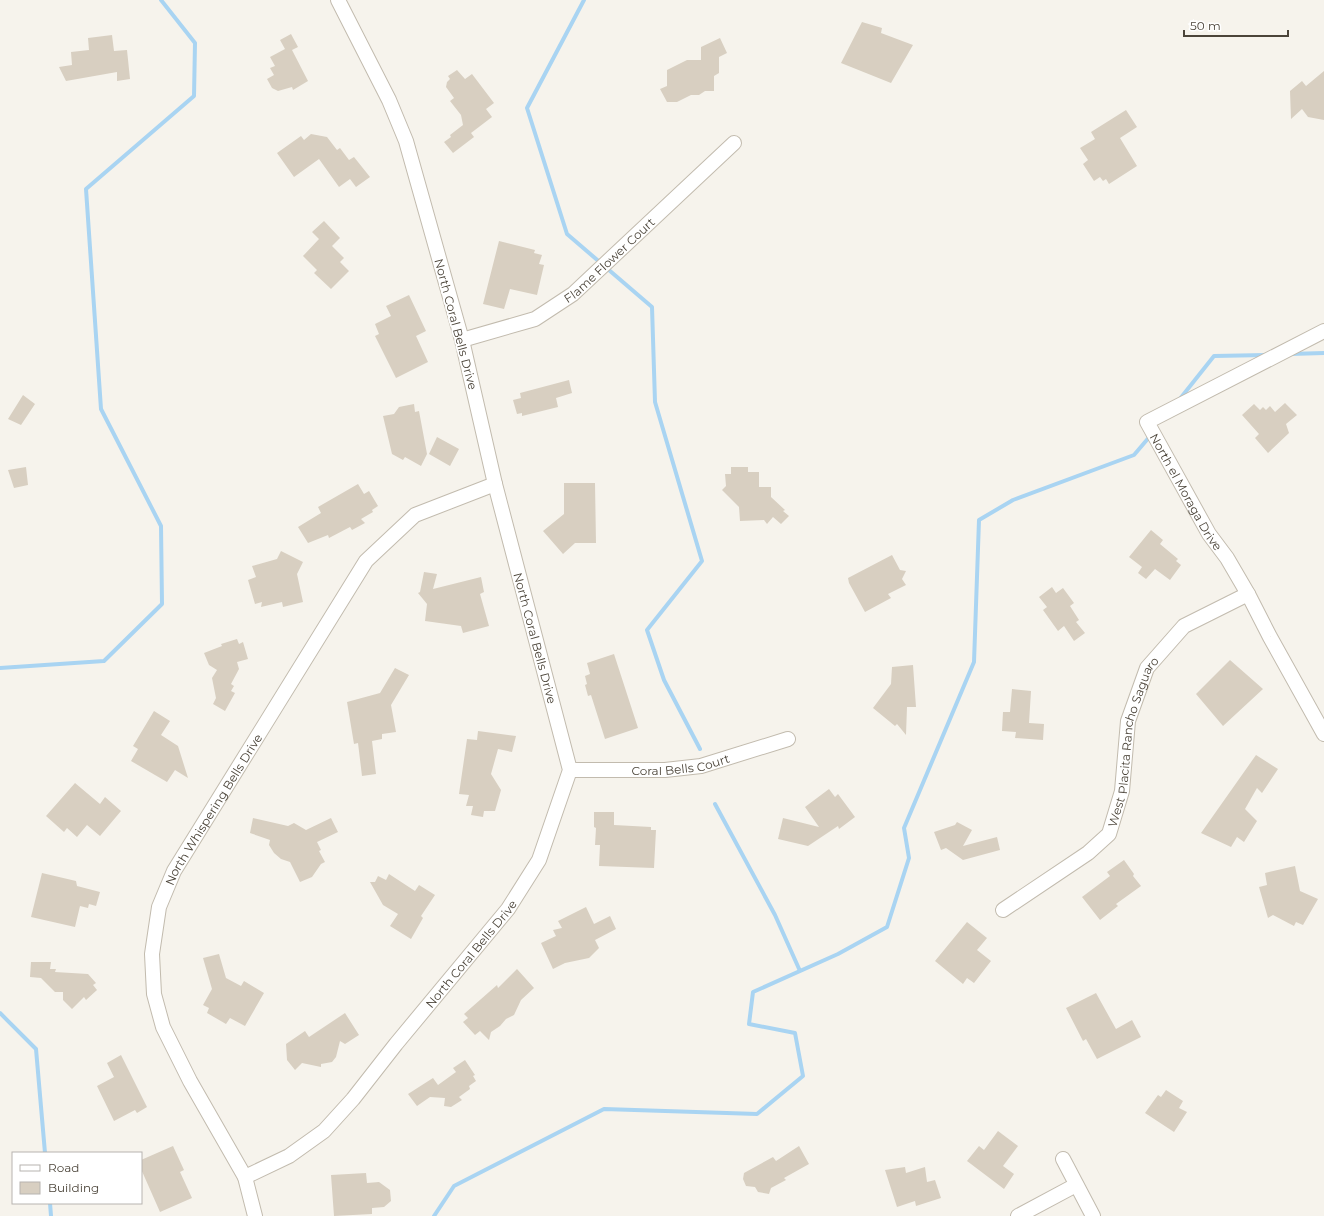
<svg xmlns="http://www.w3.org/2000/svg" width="1324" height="1216" font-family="Montserrat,sans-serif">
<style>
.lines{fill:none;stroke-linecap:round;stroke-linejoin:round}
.stream{stroke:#a9d4f2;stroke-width:4}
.building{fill:#d8cfc1}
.street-casing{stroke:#c2bbae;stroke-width:16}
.street{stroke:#fff;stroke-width:14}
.labels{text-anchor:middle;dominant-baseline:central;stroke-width:3.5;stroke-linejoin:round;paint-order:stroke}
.street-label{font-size:12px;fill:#4b4439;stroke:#fff}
</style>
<rect width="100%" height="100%" fill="#f6f3ec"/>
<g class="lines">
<path class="stream" d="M584,0L527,108L567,234L652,307L655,402L702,561L647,630L664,680L700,749
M1290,354L1324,353
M1179,400L1214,356L1266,355
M0,668L104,661L162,604L161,526L101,409L86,189L194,96L195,43L161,0
M715,804L775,915L800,971
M0,1013L36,1049L45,1153
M50,1203L51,1216
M434,1216L454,1186L604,1109L757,1114L803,1076L795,1033L749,1024L753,992L838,954L887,927L909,858L904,828L974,662L979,520L1013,500L1134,455L1151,435"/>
</g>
<path class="building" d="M862,22L882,28L881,33L913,45L891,83L841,63Z
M291,34L298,47L292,50L308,81L293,90L292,87L278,91L272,88L267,79L274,75L270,68L275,66L270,57L285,49L280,40Z
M112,35L114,51L127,50L130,79L117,81V72L66,81L59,67L72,65L71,52L89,50L88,38Z
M720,38L727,53L719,57V73L714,76V91H705L699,95H691L677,102H667L660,89L667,86V70L687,60H701V47Z
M457,70L465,79L472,74L494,103L486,109L492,117L471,133L474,137L453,153L444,142L451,137L450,135L463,125L461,115L450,101L454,98L446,87L447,82L450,79L448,76Z
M1324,71V120L1308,117L1302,109L1291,119L1290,91L1302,81L1306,86Z
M1126,110L1137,127L1120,138L1137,166L1109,184L1106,179L1103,181L1100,177L1094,181L1083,164L1088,160L1080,148L1095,139L1091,132Z
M311,134L327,137L337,150L340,148L349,160L354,157L370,177L356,187L350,179L339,187L319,159L294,177L277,153L301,136L304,140Z
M324,221L340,238L332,246L344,258L340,262L349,271L331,289L314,273L317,270L303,256L319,239L312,232Z
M499,241L535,250L534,253L542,255L539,264L544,265L537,295L510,289L504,309L483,304Z
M409,295L426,331L416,336L428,362L396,378L375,336L379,334L375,324L391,316L386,306Z
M569,380L572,393L556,398L558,407L522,416V413L517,414L513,400L521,398L520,393Z
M23,395L35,404L21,425L8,419Z
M1285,403L1297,415L1286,424L1289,433L1268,453L1255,438L1259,434L1242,415L1254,404L1260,410L1263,407L1266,410L1270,406L1275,412Z
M414,404L415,412L419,411L427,454L421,466L405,457L403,460L392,454L383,416L394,414L399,407Z
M437,437L459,449L450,466L429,454Z
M26,467L28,485L14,488L8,470Z
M731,467H748V472H759V487H771V497L785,510L783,511L789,516L781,524L773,517L767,524L764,520L740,521L739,507L722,490L726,486L725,474H731Z
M564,483H595L596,543H575L563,554L543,531L564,514Z
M358,484L364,494L369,491L378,506L372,510L373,512L361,519L365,523L352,530L350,527L329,538L328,535L308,543L298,527L321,513L318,507Z
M1151,530L1163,540L1160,544L1178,559L1176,561L1181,565L1170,580L1155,569L1146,579L1138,573L1142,567L1129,557Z
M281,551L303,562L297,574L303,602L283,607L282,602L261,607L262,602L255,604L248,580L256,577L252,566L277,559Z
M892,555L900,570L906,571L902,579L906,585L888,594L891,598L865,612L849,583L848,578Z
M424,572L437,574L433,589L481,577L484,592L480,594L489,626L463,633L461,626L425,621L427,604L418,593L420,592Z
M1052,587L1056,593L1063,588L1074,603L1070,606L1079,620L1076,622L1085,633L1074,641L1064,626L1058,631L1043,610L1047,607L1039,597Z
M237,639L239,644L243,642L248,659L237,662L239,669L231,684L234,686L231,691L235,693L225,711L213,704L216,698L212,678L217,670L209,665L204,653L222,646L221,644Z
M614,654L638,728L605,739L591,695L588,696L585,685L587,684L585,676L590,674L587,663Z
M1230,660L1263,689L1223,726L1196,694Z
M913,665L916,707H907L906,735L897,724L895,726L873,708L891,684L892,667Z
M395,668L409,675L391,705L396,732L382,734V739L372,741L376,774L362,776L358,743L354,744L347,702L380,693Z
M1012,689L1031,691L1029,723L1044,724L1043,740L1015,738L1016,732L1002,731L1003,712H1010Z
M154,711L170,721L161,735L178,746L188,778L175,770L167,782L131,761L138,749L133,746Z
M478,731L516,736L512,752L498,749L491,774L501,790L495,811H484L483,817L471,815L473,806H466L469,795L459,794L467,739L477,740Z
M1256,755L1278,769L1262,793L1257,788L1245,809L1257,821L1244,842L1237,837L1231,847L1201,833Z
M75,783L100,804L105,797L121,811L100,836L87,825L77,837L67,828L64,832L46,816Z
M829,789L835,797L838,794L855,817L839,829L838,826L808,846L778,839L783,818L819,827L805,807Z
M594,812H614V825L651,827V830H656L654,868L599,866L600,845H595L596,828L594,827Z
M253,818L288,826L294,823L306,830L331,818L338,832L317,842L321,850L319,851L325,862L321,864L312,877L300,882L290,862L281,859L274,853L269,845L270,840L250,833Z
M957,822L972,830L963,846L997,837L1000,850L963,860L946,848L941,850L934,832L955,825Z
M1124,860L1134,874L1133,876L1141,886L1116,904L1118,906L1100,920L1082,897L1110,876L1107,872Z
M1295,866L1300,891L1318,899L1303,925L1296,922L1294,926L1273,915L1268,918L1259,887L1267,885L1265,873Z
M42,873L76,881L77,886L100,892L96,906L89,904L88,908L80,906L75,927L31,917Z
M389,874L415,891L419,885L435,895L421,916L423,918L411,939L390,926L398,914L383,905L370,882H375L378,876L386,880Z
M586,907L594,924L610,916L616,929L595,940L599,948L589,958L565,963L553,969L541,943L556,936L553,930L562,928L558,921Z
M967,922L987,938L977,950L991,961L974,983L967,978L963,984L935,961Z
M219,954L226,978L241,986L244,981L264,993L245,1026L230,1018L226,1024L207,1013L209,1008L203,1005L212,989L203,958Z
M31,962H51L50,969H56L55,972L88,974L96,983L93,985L97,990L86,1000L84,997L72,1009L63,1000V992H55L41,978L30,977Z
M517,969L534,988L521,1000L514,1015L506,1019L500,1026L491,1032L489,1040L480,1031L475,1035L463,1022L468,1018L464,1014L497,985L498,988Z
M1096,993L1116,1029L1132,1020L1141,1037L1097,1059L1086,1039L1083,1041L1066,1008Z
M345,1013L359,1035L345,1044L340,1041L336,1057L332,1062L321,1064V1067L302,1063L295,1070L287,1060L286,1044L305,1031L309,1037Z
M121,1055L147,1107L137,1113L135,1110L114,1121L97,1086L114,1077L107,1063Z
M465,1060L475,1075L473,1076L476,1081L469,1086L470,1089L459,1097L462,1100L451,1107L444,1106L445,1098L430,1097L417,1106L408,1094L433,1078L438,1085L456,1072L453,1068Z
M1166,1090L1183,1101L1179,1108L1187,1112L1174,1132L1145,1113L1158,1095L1161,1097Z
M998,1131L1018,1146L1003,1166L1014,1174L1004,1189L967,1161L979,1146L984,1150Z
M173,1146L184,1170L180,1172L192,1198L160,1212L141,1169V1160Z
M799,1146L809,1164L784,1178L786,1180L771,1188L769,1194L758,1192L755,1187L746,1186L743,1179L744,1173L773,1157L776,1161Z
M905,1167L906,1173L925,1167L927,1182L935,1180L941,1198L916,1206L915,1201L897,1207L885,1170Z
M366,1173L367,1183L379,1182L390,1190L391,1201L384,1207L372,1208V1214L334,1216L331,1175Z"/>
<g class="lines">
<g class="street-casing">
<g id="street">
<path id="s1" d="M1324,331L1147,422L1209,534L1227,558L1248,594L1270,637L1324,734"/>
<path id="s2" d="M462,340L535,319L573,294L734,143"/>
<path id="s3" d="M570,770H665L701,766L788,739"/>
<path id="s4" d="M1003,910L1088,853L1109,834L1122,791L1128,721L1147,668L1184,626L1248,594"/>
<path d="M1063,1159L1093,1216"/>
<path id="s5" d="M245,1177L289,1156L324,1131L353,1099L396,1044L508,909L539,860L570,770L495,484L462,340L406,141L389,100L338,0"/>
<path id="s6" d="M255,1216L245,1177L190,1081L163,1027L154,994L152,954L159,907L174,871L366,561L415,515L495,484"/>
<path d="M1018,1216L1076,1185"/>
</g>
</g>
<use href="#street" class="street"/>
</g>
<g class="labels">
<g class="street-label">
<text stroke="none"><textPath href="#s2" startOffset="171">Flame Flower Court</textPath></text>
<text transform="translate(456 324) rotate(75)">North Coral Bells Drive</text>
<text stroke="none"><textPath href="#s1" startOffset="279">North el Moraga Drive</textPath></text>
<text transform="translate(535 638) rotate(75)">North Coral Bells Drive</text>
<text stroke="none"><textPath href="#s4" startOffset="227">West Placita Rancho Saguaro</textPath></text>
<text stroke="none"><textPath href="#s3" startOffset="111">Coral Bells Court</textPath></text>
<text stroke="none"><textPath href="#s6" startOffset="445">North Whispering Bells Drive</textPath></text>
<text stroke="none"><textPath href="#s5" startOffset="322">North Coral Bells Drive</textPath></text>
</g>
</g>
<rect x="12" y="1152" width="130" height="52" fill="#ffffff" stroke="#b7b4b0"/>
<rect x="20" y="1165" width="20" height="6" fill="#ffffff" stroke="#b7b4b0"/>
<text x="48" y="1172" font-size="12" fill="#4b4439">Road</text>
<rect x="20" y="1182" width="20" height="12" fill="#d8cfc1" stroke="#b7b4b0"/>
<text x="48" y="1192" font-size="12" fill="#4b4439">Building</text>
<path d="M1184 30v6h104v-6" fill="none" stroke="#4b4439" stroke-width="2"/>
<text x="1190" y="30" font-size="12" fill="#4b4439" stroke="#ffffff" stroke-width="3" paint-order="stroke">50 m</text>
</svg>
